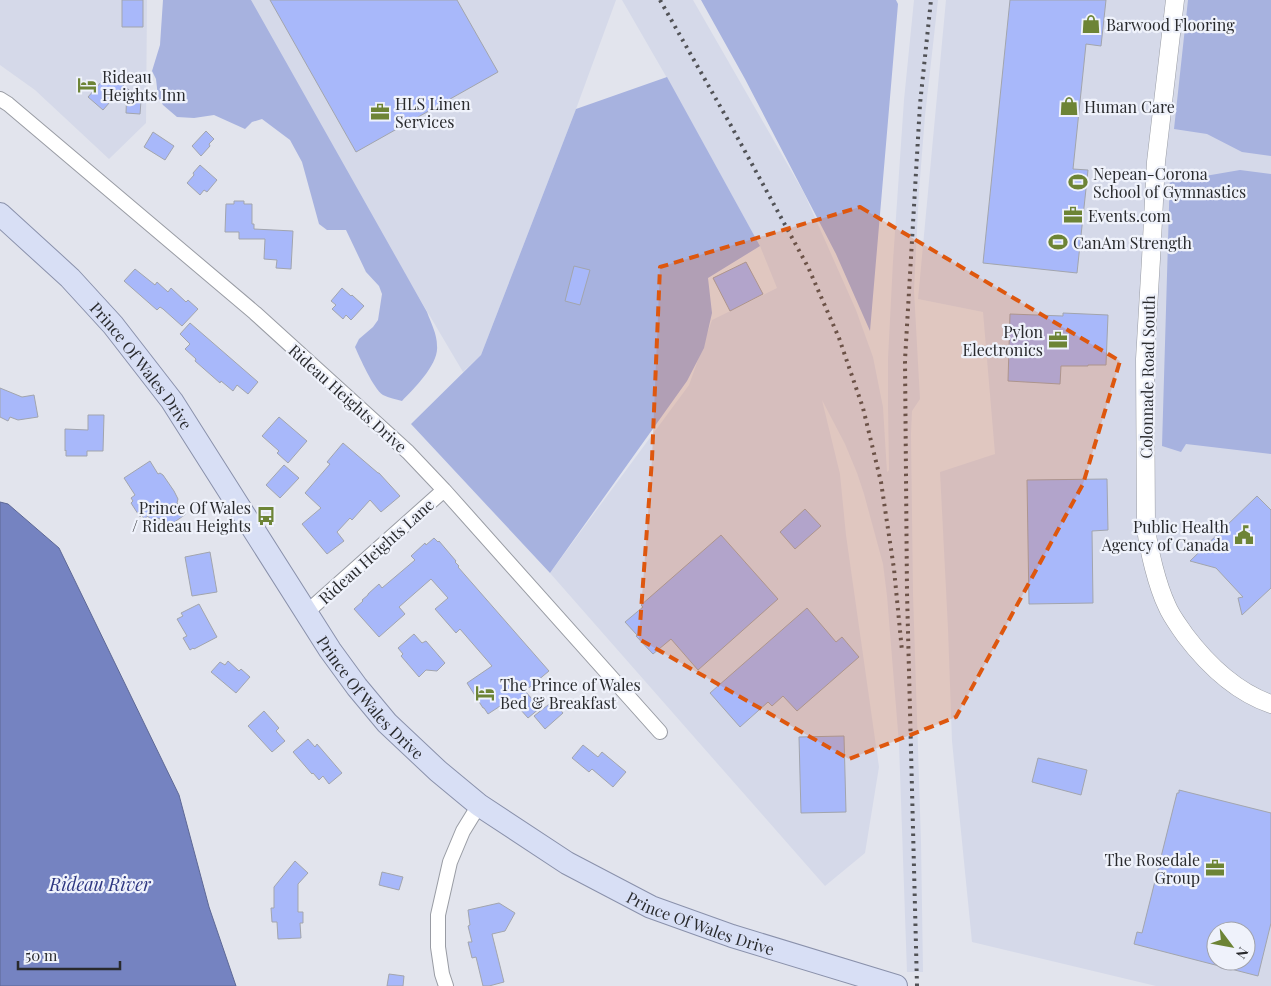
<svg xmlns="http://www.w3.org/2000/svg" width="1271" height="986" font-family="'Playfair Display',serif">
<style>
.built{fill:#d5d9e9;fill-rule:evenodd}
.green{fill:#a7b2df}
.water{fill:#7583c1;stroke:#5e6895}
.building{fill:#a8b8fa;stroke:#a2a5ad;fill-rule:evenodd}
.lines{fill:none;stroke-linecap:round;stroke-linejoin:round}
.minor-casing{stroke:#999ca4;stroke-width:16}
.tertiary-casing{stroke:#999ca4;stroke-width:19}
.primary-casing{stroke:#8a91ab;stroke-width:24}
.minor{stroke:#fff;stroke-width:14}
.tertiary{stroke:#fff;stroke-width:18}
.primary{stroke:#d8dff5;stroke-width:22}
.rail{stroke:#515256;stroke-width:4;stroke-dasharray:2.5 5;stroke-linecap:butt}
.marked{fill:#de570e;fill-opacity:0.2;stroke:#de570e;stroke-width:4;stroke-dasharray:10 6;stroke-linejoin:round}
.labels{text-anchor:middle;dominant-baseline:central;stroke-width:4.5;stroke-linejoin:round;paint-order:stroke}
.poi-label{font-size:16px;fill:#292a2d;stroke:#eff2fb;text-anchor:start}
.street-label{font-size:16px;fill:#292a2d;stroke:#eff2fb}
.water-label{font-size:18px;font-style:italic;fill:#2d3681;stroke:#eff2fb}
</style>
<rect width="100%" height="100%" fill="#e2e4ed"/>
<path class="built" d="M0,0H147L146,123L109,159L35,90L0,65Z
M243,0H616L576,109L481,355L463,372Z
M622,0H693L804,193L856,310L873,357L883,407L887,472L889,470L888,406V358L893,261L904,100L914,0H938L925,116L919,191L914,290L920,399L912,411L911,434L913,593L921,842L923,972H907L899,744L887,596L883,564L864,494L857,473L845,444L822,400L840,474L846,535L879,767L865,853L825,886L550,573L689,385L712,320L777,288L760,246L667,78Z
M946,0H1271V986H1156L972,942L952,741L948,629L940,472L995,454L983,312L918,299ZM1216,931H1246V961H1216Z"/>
<path class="green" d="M163,0H251L427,312C431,323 437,334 437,346C439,364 414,389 402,401C396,399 389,398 383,395C373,388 360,358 355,347L359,339L373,327L378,320L382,294L379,286L366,272L346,230H327L319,224L302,162L290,140L262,119L252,122L245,129L214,115L194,118L177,117L163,105L158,97L156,79L152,71L160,45Z
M701,0H896L898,4L870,331L836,254L745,79Z
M1188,0H1271V156L1242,152L1207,134L1174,129Z
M667,77L760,246L708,278L712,313L704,348L687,381L550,573L411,424L481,355L576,109Z
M1240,170L1271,174V454L1186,444L1181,452L1162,446L1170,173H1180L1205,176Z"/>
<path class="water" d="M0,502L8,504L59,548L179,795L209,907L236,986H0Z"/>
<path class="building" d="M122,0H143V27H122Z
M270,0H457L498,72L356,152Z
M1010,0H1106L1101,46L1086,44L1073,169L1088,170L1077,273L983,263Z
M109,73L124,86L103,110L88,97Z
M127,88L141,101L140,114L126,113Z
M206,131L214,139L209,144L210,146L201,156L192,146Z
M153,132L174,146L165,160L144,147Z
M200,165L217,180L207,192L204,190L200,195L187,183L194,175L193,173Z
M234,201H244V204H252V224H254V229L293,231L291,269L276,268L277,260L264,259L265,239H239V232H225L226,204H234Z
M746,262L763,294L730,311L713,278Z
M574,266L590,270L580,305L565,301Z
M135,269L155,285L157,282L168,292L171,288L186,302L188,300L198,309L182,326L163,309L160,307L157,310L124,281Z
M342,288L351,296L352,295L364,306L351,320L346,315L343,319L332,309L336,305L331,301Z
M1063,313L1108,315L1106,365H1088V366H1061L1060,384L1008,381L1010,314L1063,316Z
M190,323L258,382L248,394L237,385L233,391L221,381L220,383L195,361L196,359L185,349L190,344L180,334Z
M0,388L22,397L34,395L38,417L18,420L10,417L8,421L0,417Z
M88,415H104L103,451H87V456H66V450L65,451V429L88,430Z
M279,417L307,441L288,463L277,453L279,451L262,436Z
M343,443L378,473H379L400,496L381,512L370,500L352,520L350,518L337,532L344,541L327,554L302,524L321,508L305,493L330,464L327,462Z
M150,461L158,474L160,473L163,475L174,491L178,499L177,503L186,514L166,528L159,518L152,522L148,516L144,519L142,515L140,517L131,503L133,501L131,498L135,495L124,478Z
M284,465L299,478L280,498L266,485Z
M1107,479L1108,530L1092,531L1093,603L1029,604L1027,480Z
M1257,496L1271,510V588L1242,615L1238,598L1243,597L1216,568L1190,561Z
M805,509L821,526L795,549L780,532Z
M721,535L778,599L698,670L671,639L653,654L636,636L637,635L625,622L643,607L641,605Z
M434,538L438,542L439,541L456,561L455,562L459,566L458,567L549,671L525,691L540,708L528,718L511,699L488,714L484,708H483L467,683L492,666L460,629L456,633L435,609L448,598L431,579L399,607L405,614L379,637L354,609L363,601L362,600L368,595V594L379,584L382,588L415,560L411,556L425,543L426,545Z
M210,552L217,592L192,596L185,557Z
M199,604L217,637L194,649L193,648L190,650L183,638L187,636L177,619L183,616L181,613Z
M807,608L836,642L842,637L859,657L797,711L783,696L772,706L768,702L740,727L710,693Z
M414,634L422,643L426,641L445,663L437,671L426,670L419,677L401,656L403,654L398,648Z
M228,661L239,671L241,669L250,677L236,693L211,672L220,662L225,665Z
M553,701L563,713L545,729L534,716Z
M264,711L279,728L276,731L285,741L272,752L248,726Z
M844,736L846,812L801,813L799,737Z
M308,739L315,747L317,744L342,773L329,784L323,776L319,780L313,773L312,774L293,752Z
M583,745L598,757L602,752L626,772L613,787L592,769L589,772L572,758Z
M1038,758L1087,770L1081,795L1032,782Z
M1179,790L1271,813V923L1258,976L1134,944L1137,932L1142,933L1177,793H1179ZM1216,931H1246V961H1216Z
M295,861L308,873L298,884V912H303V923H300L301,938L278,939L277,922H272L271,908H274V887Z
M382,872L403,877L399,890L379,885Z
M499,903L515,913L505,931L492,934L504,982L489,986H483L476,957L472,958L468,942H472L468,926L470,925L468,910Z
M389,974L404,976L403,986H387Z"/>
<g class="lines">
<g class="minor-casing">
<path id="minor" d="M0,99L8,104L255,313L408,452L444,490L660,732
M307,612L444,490
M446,986L442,974L438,947V915L450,862L463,831L479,805"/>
</g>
<g class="tertiary-casing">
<path id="tertiary" d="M1175,0L1156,162L1151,259L1145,359L1146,528C1149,551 1157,585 1167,606C1171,616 1179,626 1185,635C1207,664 1236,692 1271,704"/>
</g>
<g class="primary-casing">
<g id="primary">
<path id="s1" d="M0,214L70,278L113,325L172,401L330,650L357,687L387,723L438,771L479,805L567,863L651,907L732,936L896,986"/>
</g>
</g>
<use href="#minor" class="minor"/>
<use href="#tertiary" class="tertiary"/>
<use href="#primary" class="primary"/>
<path class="rail" d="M660,0L729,122L808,267L839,338L863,408L881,482L894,569L902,651
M917,986L907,593L905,360L920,104L931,0"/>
</g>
<path class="marked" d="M860,207L1120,361L1083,484L956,717L849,759L639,639L652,459L660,267Z"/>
<defs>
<g id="shop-bare" transform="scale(1.5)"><path d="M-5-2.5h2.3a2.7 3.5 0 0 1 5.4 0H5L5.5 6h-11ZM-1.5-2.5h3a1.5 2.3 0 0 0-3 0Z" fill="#6d8436" stroke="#eff2fb" stroke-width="2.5" paint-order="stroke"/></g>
<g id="hotel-bare" transform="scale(1.5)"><path d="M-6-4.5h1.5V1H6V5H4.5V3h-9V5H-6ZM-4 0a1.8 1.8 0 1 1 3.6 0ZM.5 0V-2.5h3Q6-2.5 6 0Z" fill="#6d8436" stroke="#eff2fb" stroke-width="2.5" paint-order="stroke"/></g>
<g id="office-bare" transform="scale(1.5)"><path d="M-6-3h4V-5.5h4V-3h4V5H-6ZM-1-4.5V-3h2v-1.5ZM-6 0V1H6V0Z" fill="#6d8436" stroke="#eff2fb" stroke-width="2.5" paint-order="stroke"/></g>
<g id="stadium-bare" transform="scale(1.5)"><path d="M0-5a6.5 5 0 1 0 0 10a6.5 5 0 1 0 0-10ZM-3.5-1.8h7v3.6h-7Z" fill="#6d8436" stroke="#eff2fb" stroke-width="2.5" paint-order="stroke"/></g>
<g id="bus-bare" transform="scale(1.5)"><path d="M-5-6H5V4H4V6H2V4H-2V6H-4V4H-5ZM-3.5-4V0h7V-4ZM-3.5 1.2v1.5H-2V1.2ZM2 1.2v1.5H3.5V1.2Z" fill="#6d8436" stroke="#eff2fb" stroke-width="2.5" paint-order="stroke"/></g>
<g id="civic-bare" transform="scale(1.5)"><path d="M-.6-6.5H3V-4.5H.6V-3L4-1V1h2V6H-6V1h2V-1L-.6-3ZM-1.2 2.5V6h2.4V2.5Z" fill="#6d8436" stroke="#eff2fb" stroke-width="2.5" paint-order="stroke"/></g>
</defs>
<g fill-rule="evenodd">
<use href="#shop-bare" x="1091" y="24"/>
<use href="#hotel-bare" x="87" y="85"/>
<use href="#shop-bare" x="1069" y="106"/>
<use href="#office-bare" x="380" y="112"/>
<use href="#stadium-bare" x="1078" y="182"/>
<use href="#office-bare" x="1073" y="215"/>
<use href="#stadium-bare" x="1058" y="242"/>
<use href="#office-bare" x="1058" y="340"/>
<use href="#bus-bare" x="266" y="516"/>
<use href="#civic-bare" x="1244" y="535"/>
<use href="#hotel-bare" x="485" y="693"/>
<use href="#office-bare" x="1215" y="868"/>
</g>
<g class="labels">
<g class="poi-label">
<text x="1106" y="24">Barwood Flooring</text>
<text x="102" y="76">Rideau<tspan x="102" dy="18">Heights Inn</tspan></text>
<text x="395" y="103">HLS Linen<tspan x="395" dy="18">Services</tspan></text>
<text x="1084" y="106">Human Care</text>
<text x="1093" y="173">Nepean-Corona<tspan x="1093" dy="18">School of Gymnastics</tspan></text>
<text x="1088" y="215">Events.com</text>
<text x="1073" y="242">CanAm Strength</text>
<text x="1043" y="331" text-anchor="end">Pylon<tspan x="1043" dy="18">Electronics</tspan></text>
<text x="251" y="507" text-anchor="end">Prince Of Wales<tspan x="251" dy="18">/ Rideau Heights</tspan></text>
<text x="1229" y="526" text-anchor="end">Public Health<tspan x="1229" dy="18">Agency of Canada</tspan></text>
<text x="500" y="684">The Prince of Wales<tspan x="500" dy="18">Bed &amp; Breakfast</tspan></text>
<text x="1200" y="859" text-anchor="end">The Rosedale<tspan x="1200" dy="18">Group</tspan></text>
</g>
<g class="street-label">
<text stroke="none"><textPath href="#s1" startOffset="208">Prince Of Wales Drive</textPath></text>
<text transform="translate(1147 377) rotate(-89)">Colonnade Road South</text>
<text transform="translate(348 398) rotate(42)">Rideau Heights Drive</text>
<text transform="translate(376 551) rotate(-42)">Rideau Heights Lane</text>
<text stroke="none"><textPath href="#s1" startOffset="612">Prince Of Wales Drive</textPath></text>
<text stroke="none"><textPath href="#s1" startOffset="1018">Prince Of Wales Drive</textPath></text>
</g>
<g class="water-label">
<text x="100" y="884">Rideau River</text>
</g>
</g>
<g transform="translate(1231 946) rotate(122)"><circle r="24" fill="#eff2fb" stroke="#a0a2a9"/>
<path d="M0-4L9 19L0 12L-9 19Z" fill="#6d8436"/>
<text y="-8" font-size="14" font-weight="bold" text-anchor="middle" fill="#292a2d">N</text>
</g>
<path d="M18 961v8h102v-8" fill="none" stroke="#292a2d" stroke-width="2.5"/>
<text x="25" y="961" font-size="15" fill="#292a2d" stroke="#eff2fb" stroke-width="4" paint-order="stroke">50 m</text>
</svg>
